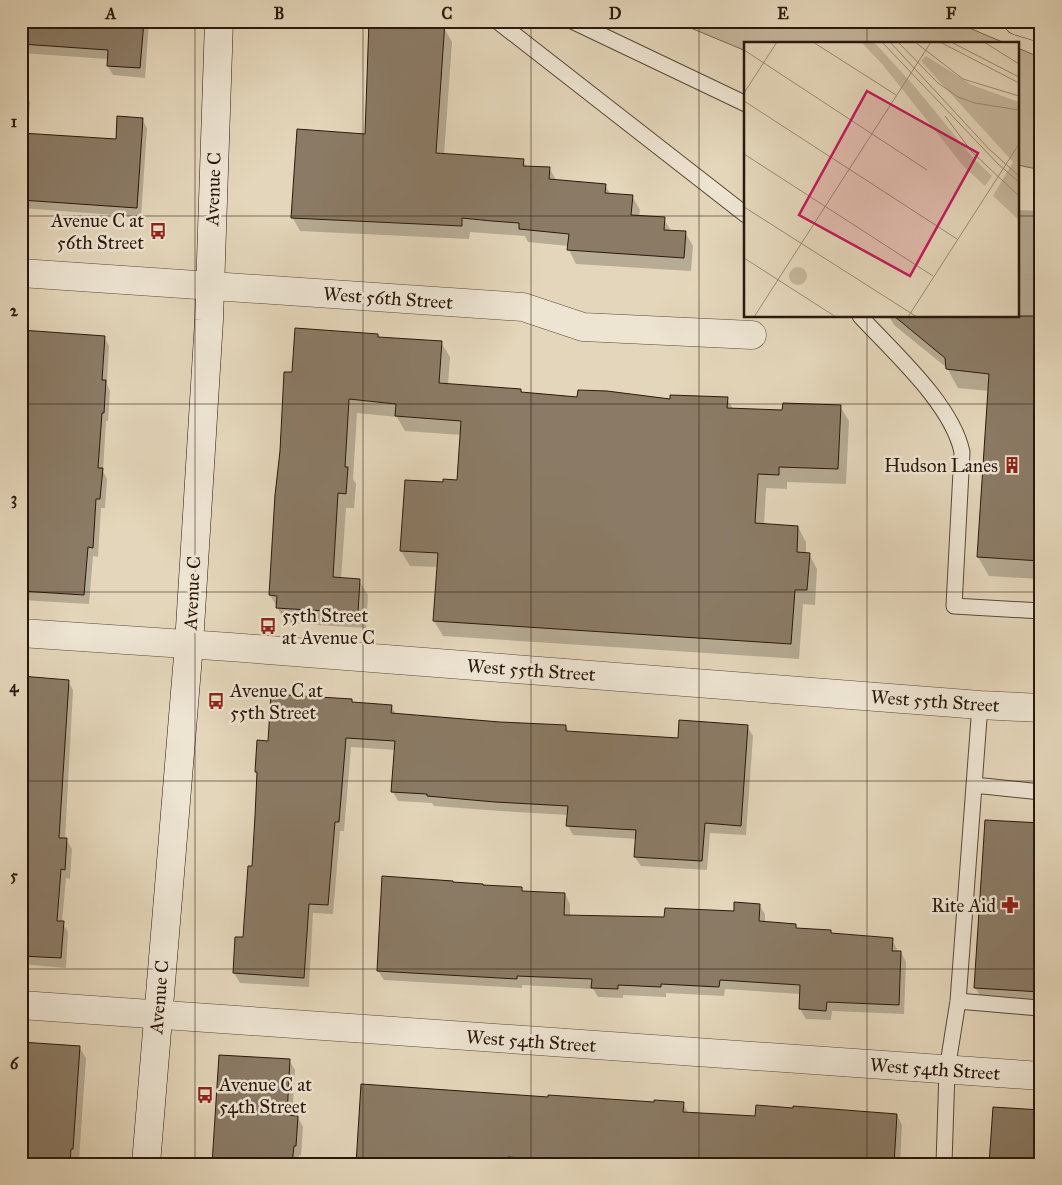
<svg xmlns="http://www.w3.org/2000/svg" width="1062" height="1185" font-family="'IM FELL Great Primer',serif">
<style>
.green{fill:#c5b69c;stroke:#786754}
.shadow{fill:#0003}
.building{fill:#8b7b66;stroke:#2b180b}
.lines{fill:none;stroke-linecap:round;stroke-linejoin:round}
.lane-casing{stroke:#594837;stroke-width:17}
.street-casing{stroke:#594837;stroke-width:29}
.secondary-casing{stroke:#2b180b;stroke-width:29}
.highway-casing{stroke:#2b180b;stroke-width:29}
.lane{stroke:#ede4d2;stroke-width:15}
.street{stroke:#ede4d2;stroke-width:28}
.secondary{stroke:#ede4d2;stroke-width:28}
.highway{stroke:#e4d6ba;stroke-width:28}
.grid{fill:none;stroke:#2b180b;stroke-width:1;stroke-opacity:0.55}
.labels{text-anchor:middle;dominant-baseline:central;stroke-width:5;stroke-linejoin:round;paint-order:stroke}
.street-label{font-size:19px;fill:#2b180b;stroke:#ede4d2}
.poi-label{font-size:19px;fill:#2b180b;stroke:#ede4d2;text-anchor:end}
.inset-road{fill:none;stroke:#9a8a74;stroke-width:1}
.view{fill:#c2185b;fill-opacity:0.15;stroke:#c2185b;stroke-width:2.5}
.inset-edge{fill:none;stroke:#2b180b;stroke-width:2.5}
.neatline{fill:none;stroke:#2b180b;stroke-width:2}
.grid-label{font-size:16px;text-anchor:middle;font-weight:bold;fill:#2b180b}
</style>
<rect width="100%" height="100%" fill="#e4d6ba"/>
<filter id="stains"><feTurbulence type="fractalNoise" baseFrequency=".004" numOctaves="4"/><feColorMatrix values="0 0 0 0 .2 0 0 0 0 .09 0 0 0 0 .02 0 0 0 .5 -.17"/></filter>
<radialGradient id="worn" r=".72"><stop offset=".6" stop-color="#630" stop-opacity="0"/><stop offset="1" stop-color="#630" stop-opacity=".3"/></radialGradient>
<path class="green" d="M674,21H953L1007,44H746V51Z
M1018,48L1041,58V170L1018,165Z"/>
<path class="shadow" d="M21,21H149L145,78L113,75L108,66V59L21,53Z
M444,28L452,42L444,155L523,160L527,167L549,168L557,181L605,185L611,195L632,196L640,210L639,217L664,219L671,231L685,232L693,246L691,271L576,264L569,250V246L528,242L525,236L470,232L469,239L300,231L292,217L366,135Z
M21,93H24L30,102L28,135L117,141L142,119L147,128L141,217L21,208Z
M1018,210L1041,211V579L989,576L978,557L989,391L958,388L947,368L894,325L889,316H1018Z
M21,332L104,337L109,346L107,384L110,391L108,421H106L103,471L107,479L105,508H101L98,557L93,556L89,604L21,600Z
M378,335L380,339L441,342L450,357L448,385L520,390L523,394L578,398L671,401L727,399L733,409L783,411L840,406L849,421L846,484L787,482V489L766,488L764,525L798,527L806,542V554H809L817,569L815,605L803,604L799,659L443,636L434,621L438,567L410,566L401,551L444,483L458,481L462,435L405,431L397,417L357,413L353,479L356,484L354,508H346L341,579L359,580L368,595L366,628L286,623L270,595L285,373L293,374Z
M21,678L68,681L73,690L65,839H66L72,849L70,879L66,878L62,922L68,932L66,968L21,964Z
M352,703L391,706L397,715L500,723L566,726L569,733L679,740L747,726L753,736L746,835L710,833L707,870L641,866L635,857L637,839L573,835L568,826V815L501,811L434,806L432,803L398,801L393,792L395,750L351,747L344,831H340L333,914L313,913L309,987L240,983L234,973L237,938L244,939L253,867L258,775L257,772L269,742Z
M1041,824V1010L986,1006L975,987Z
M453,883L521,888L524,892L565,894L570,904V916L666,919L735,912L759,905L765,914V923L795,925L797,929L830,931L833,935L892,940L897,949V952H901L906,962L904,1014L832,1011L831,1020L806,1019L800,1009L801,994L725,989L724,996L666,993V997L623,995V998L598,997L593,989L522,985V988L384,980L378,971Z
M79,1047L86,1058L79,1160H77L76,1164H21Z
M289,1060L295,1070L292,1117H298L303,1127L301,1156L299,1155L298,1164H213Z
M683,1103L689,1114L756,1118L897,1115L902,1125L900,1164H357L655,1104Z"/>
<path class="building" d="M21,21H144L140,68L107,66L108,50L21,44Z
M369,21H445L436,153L524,159L523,166L550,167L549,179L606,184L605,193L633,195L631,215L665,217L664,230L686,231L684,258L567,250L569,234L519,229V223L492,221L462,218V226L291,218L297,129L365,134Z
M117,116L143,118L137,208L21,200V133L116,139Z
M894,316H1041V561L977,557L989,374L946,369L945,358Z
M295,328L378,334V337L442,341L439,383L521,389V392L577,397L578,390L607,391L670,399V395L728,397L727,408L782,410L783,403L841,405L838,469L779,467V475L758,474L755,523L798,526L797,552L810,553L807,590H795L791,644L433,621L438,553L400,551L405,480L443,482V479L457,480L461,421L395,416L396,404L349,399L345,467H348L346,494L338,493L333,577L360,579L358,613L276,608L277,596L269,595L275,495L280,451L284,372H292Z
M21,330L105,336L102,380H106L104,413H102L98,468H103L100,499H96L93,548L88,547L84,595L21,591Z
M21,676L69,680L59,838H67L65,870L61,869L57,921H64L61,958L21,956Z
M271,694L352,699V702L392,705L391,713L500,722L566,725V731L678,738L679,720L748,725L741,826L705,823L702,861L634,857L636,830L566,826L568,806L495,802L427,796V794L391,792L395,741L346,738L339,822H335L328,905L309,904L304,978L233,973L235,937H243L248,866H252L255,816L257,772H255L257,740L268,741Z
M985,820L1041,823V992L974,988Z
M382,876L453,881V882L483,884V885L522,887V891L565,893L564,915L664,917L665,908L734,911V902L760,904L759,921L796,924V928L831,930V933L893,938L892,951H901L899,1005L827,1002L826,1011L799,1009L800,985L720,980L719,987L661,984V987L618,985V989L591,988L592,979L517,976V979L377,971Z
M21,1042L80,1046L73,1149H71L70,1164H21Z
M219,1055L290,1059L287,1115L298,1116L296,1146H294L292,1164H212Z
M361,1084L548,1097V1095L654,1102V1100L684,1102L683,1112L755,1116L756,1105L793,1108V1106L897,1114L894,1164H579V1162L508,1157V1164H356Z
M993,1107L1041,1110V1164H989Z"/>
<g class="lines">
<g class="lane-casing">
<path id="lane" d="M497,21L746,215
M572,21L746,104
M860,316C893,352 952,404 962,452L954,606L1041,611
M974,785L1041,792
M958,1001L1038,1008
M944,1164L947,1070L958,1001L980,705"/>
</g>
<g class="street-casing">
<path id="street" d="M21,273L523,307L583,327L752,335
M21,633L230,647L980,705L1041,708
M21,1005L1041,1076"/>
</g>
<g class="secondary-casing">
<path id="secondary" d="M146,1164L189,644L209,320L219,21"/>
</g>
<g class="highway-casing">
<path id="highway" d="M1018,21L1041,28"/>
</g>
<use href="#lane" class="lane"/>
<use href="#street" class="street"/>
<use href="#secondary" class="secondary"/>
<use href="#highway" class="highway"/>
</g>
<path class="grid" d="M195,21V1164M363,21V1164M531,21V1164M699,21V1164M867,21V44M21,216H746M1018,216H1041M867,316V1164M21,404H1041M21,592H1041M21,781H1041M21,969H1041"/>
<defs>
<g id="bus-bare" transform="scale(1.35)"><path d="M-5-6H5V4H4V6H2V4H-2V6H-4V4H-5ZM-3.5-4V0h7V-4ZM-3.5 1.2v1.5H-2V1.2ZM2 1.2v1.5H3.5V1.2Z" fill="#8f2418" stroke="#ede4d2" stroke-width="2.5" paint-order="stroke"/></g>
<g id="building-bare" transform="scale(1.35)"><path d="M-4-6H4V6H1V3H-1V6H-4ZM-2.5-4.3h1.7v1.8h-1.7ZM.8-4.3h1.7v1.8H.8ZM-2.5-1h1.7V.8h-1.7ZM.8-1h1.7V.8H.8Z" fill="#8f2418" stroke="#ede4d2" stroke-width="2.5" paint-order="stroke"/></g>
<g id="pharmacy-bare" transform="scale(1.35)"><path d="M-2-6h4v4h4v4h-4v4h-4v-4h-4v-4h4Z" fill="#8f2418" stroke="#ede4d2" stroke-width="2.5" paint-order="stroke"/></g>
</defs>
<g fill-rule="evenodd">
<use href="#bus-bare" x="158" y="231"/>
<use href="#building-bare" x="1012" y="465"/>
<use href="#bus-bare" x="268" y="626"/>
<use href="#bus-bare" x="216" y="701"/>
<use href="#pharmacy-bare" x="1010" y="905"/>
<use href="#bus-bare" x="205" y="1095"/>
</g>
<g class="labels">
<g class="street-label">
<text transform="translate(213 189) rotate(-88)">Avenue C</text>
<text transform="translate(388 298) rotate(4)">West 56th Street</text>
<text transform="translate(192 593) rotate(-87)">Avenue C</text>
<text transform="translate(531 670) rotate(4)">West 55th Street</text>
<text transform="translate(935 701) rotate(4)">West 55th Street</text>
<text transform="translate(159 997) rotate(-85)">Avenue C</text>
<text transform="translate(531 1041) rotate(4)">West 54th Street</text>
<text transform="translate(935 1069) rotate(4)">West 54th Street</text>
</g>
<g class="poi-label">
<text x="144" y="220">Avenue C at<tspan x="144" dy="22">56th Street</tspan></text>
<text x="998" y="465">Hudson Lanes</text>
<text x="282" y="615" text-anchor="start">55th Street<tspan x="282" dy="22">at Avenue C</tspan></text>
<text x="230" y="690" text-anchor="start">Avenue C at<tspan x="230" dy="22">55th Street</tspan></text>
<text x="996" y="905">Rite Aid</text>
<text x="219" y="1084" text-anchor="start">Avenue C at<tspan x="219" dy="22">54th Street</tspan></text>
</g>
</g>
<g transform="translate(744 42)">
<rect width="275" height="275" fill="#e4d6ba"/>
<path d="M117,0H130L171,45L230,117L248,134L241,144L220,125L139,23ZM182,14L228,43L275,60V178L249,154L269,120L177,19ZM45 234a9 9 0 1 1 18 0a9 9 0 1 1-18 0Z" fill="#c5b69c"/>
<path class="inset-road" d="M69,0L152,53M138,0L254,122L275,140M146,0L245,107L275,134M154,0L194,41L214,55L231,61L275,68M171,0L219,37L275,54M196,0L275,41M207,0L275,35M240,0L275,22M0,8L183,128M0,51L33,0M0,59L213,197M201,74L228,110L275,154M0,112L189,234M0,165L173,275M0,216L92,275M10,275L187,0M164,275L275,102"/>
<path class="view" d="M123,49L234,111L166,234L55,173Z"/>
<rect width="275" height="275" class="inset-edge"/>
</g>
<rect width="1062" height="1185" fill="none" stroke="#e4d6ba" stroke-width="55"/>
<rect x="28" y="28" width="1006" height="1130" class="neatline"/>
<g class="grid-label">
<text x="111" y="19">A</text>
<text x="279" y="19">B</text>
<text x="447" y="19">C</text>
<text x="615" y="19">D</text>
<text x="783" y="19">E</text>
<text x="951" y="19">F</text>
<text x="14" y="127">1</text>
<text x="14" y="316">2</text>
<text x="14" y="504">3</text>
<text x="14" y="692">4</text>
<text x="14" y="881">5</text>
<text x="14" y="1069">6</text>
</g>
<rect width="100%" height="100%" filter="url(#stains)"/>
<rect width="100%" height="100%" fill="url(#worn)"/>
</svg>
